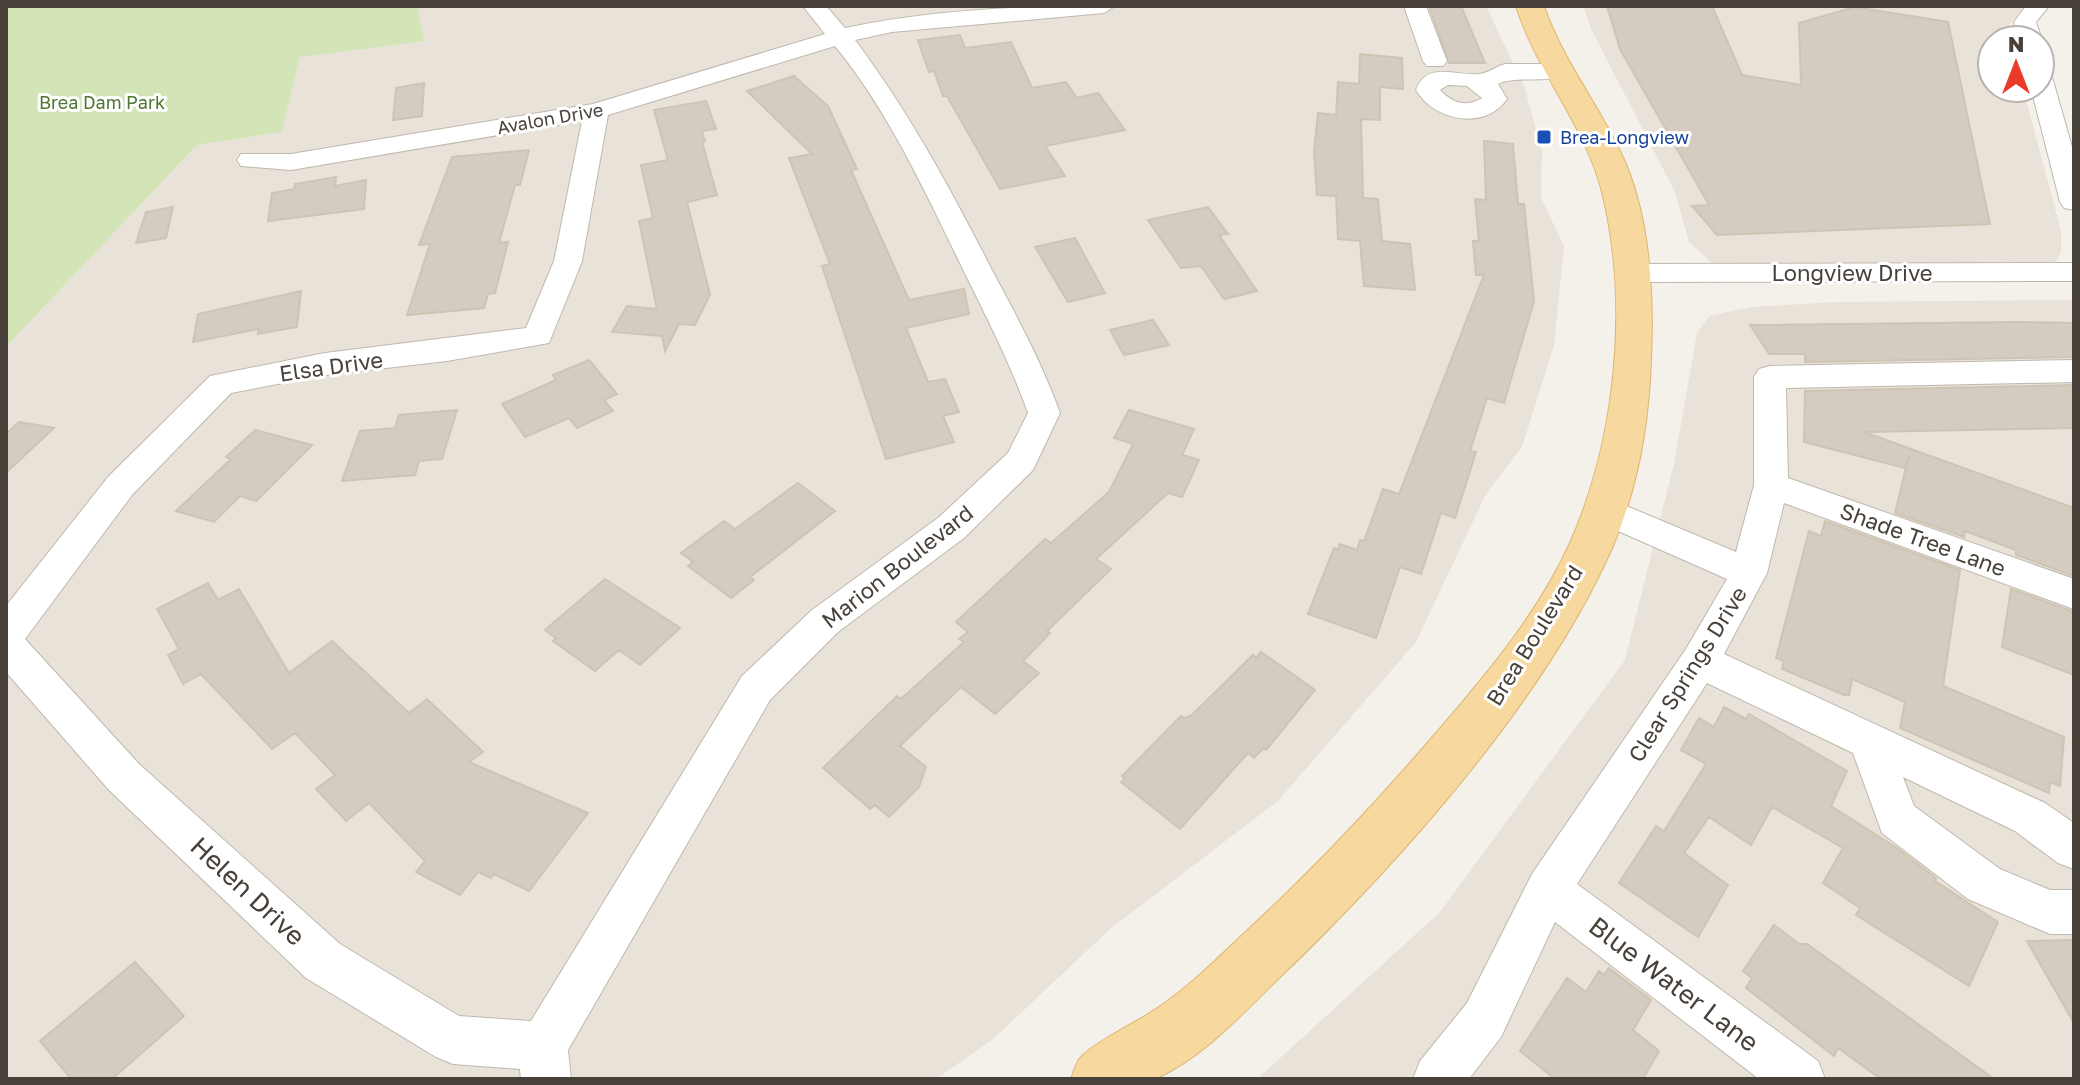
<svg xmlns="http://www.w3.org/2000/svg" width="2080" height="1085" font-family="'Golos Text',sans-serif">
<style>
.residential{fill:#e8e2d9}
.green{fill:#d3e5b7}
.building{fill:#d5ccc1;stroke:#cfc3b4;stroke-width:2}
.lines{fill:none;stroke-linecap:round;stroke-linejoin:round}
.minor-casing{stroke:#bfb8ae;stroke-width:2}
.primary-casing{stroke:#dcb571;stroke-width:2}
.minor{fill:#fff;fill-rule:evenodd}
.primary{fill:#f7d9a0;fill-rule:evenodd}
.transit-dot{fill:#1a4fb4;stroke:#fff;stroke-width:3}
.labels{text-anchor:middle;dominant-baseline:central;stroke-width:6;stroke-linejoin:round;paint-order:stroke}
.far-park-label{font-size:18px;fill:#4f762f;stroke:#fff}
.far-street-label{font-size:18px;fill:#484139;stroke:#fff}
.far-transit-label{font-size:18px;fill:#164399;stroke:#fff;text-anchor:start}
.street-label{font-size:22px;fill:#484139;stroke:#fff}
.near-street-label{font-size:26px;fill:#484139;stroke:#fff}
</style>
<rect width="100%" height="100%" fill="#f4f1eb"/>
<path class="residential" d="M417,6H1486L1524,86L1542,150L1541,198L1564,246L1554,345L1522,447L1486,494L1416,642L1278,801L1110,929L992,1040L936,1079H6V347L197,145L282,132L300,56L425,41Z
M1583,6H2025L2005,30L2007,40H1992V88H2023L2061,231V253L2056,261L2034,266L1713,264L1689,242L1675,192L1591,29Z
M2074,300V1079H1257L1440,912L1625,660L1674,464L1697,333L1709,316L1751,307L1835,302Z"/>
<path class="green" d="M6,6H417L425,41L300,57L282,132L197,145L6,347Z"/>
<path class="building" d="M1429,6H1461L1485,63H1449Z
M1607,6H1712L1742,75L1801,85L1799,23L1855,7L1948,22L1990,224L1717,235L1692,206L1709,205L1620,49Z
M960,35L965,48L1011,42L1032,88L1066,82L1077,98L1098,93L1125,130L1045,146L1065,176L1000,189L947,96H943L934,71L929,72L918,40Z
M1360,54L1402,58L1403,89L1380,87V120L1361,119L1363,198L1378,199L1382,241L1410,244L1415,290L1364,286L1360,241L1338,239L1336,196L1317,195L1314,152L1318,113L1336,115L1338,82L1359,84Z
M794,76L828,106L857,169L851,170L909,300L964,289L969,314L906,328L928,382L945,379L959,412L943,416L954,442L886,459L822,266L830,264L789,158L812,154L747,91Z
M424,83L422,116L393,120L396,88Z
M706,101L716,129L702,131L705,141L702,142L717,195L687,202L710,295L695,325L679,324L665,351L662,336L612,332L627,306L657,309L639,221L653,218L641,165L668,160L654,110Z
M1484,141L1513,144L1518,204H1524L1534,301L1504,403L1487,398L1470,451L1476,452L1455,518L1441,513L1421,574L1400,567L1376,638L1308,614L1334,548L1338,550L1340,544L1357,550L1360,540L1364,541L1383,489L1399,494L1484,275H1476L1473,241H1479L1475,199L1486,200Z
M529,150L520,185H515L499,243L508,242L495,293L488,294L484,308L407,315L430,244L419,245L452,157Z
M336,177L335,186L366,180L364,209L268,221L272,193L294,189L295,184Z
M173,207L166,238L136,243L146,212Z
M1208,207L1228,234L1219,235L1257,291L1224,299L1201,266L1181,268L1148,220Z
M1075,238L1105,293L1068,302L1035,247Z
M301,291L297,327L258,334L259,329L193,342L198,314Z
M1153,320L1169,345L1124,355L1110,330Z
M2020,322L2074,323V357L1805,362V354H1769L1750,325Z
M589,360L617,394L604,400L613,411L577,428L569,418L525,437L502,404L556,380L553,375Z
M2074,385V428L1864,432L2074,508V576L2016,555V550L1965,531L1964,537L1895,513L1909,455L1905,468L1804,442L1805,391Z
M457,410L442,459L419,461L415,475L342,481L360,431L395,428L399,415Z
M1129,410L1194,429L1182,455L1199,460L1182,497L1168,493L1096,559L1111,569L1047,631L1050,633L1023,661L1039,673L995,714L961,687L900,746L926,767L919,787L889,817L875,805L870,809L823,768L897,696L901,699L964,642L959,639L968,632L956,622L1045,539L1051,543L1109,492L1133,444L1114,438Z
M19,422L54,428L6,473V434Z
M255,430L312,445L256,501L240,496L214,522L176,511L231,459L226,457Z
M798,483L835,511L750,577L754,580L731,598L688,566L693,562L681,553L724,521L735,529Z
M1825,521L1960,570L1943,686L2064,737L2060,786L2050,782L2049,793L1900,728L1905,702L1852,679L1849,695H1844L1782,669L1784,661L1776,658L1809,531L1821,536Z
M605,579L680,628L640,665L619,650L595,671L553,641L556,638L545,630Z
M208,583L218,600L239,589L289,673L332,641L409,713L427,699L483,752L469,762L588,813L529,891L494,874L491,878L478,872L460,895L416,872L425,861L369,803L346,821L316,789L335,775L295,733L272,749L201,674L183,684L168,655L179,649L157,609Z
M2011,589L2074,612V675L2002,647Z
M1261,652L1315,690L1266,750L1264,748L1254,758L1248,753L1180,829L1121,782L1125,779L1122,776L1181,716L1185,718L1192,715L1253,655L1256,658Z
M1724,707L1746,719L1749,714L1847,771L1831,806L1897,848L1936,878L1935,881L1998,922L1969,986L1856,915L1860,908L1823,883L1843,848L1772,807L1751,845L1709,817L1684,853L1728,885L1698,937L1619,883L1656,826L1664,831L1706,764L1681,750L1699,718L1714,727Z
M1774,925L1799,944H1807L1994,1079H1881L1838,1048L1834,1056L1746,988L1752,978L1743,971Z
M2074,940V1023L2027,941Z
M135,962L184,1016L112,1079H71L40,1041Z
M1609,968L1651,1000L1633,1030L1659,1051L1643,1079H1555L1520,1051L1567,978L1586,992L1599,971L1604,975Z"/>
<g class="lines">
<g class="minor-casing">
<path id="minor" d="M803,6H826L845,28C934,9 1025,6 1115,6L1104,13L892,32L855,40C909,112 951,190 992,270C1017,317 1042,363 1060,413L1033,470L964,538L838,632L770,700L568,1050L571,1079H521L520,1069L453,1064L436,1057L306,978L109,790L6,672V606L108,477L210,376L325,353L526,328L554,261L582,121L291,170L241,166L237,160L241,154H291L593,104L825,34ZM835,46C886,108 922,185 957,257C982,309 1009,359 1028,413L1008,453L938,518L812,610L742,676L531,1021L459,1016L340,944L139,764L25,639L132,495L231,393L325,375L447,361L549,343L582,261L608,115Z
M1404,6H1426L1447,61L1443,66H1427L1423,61Z
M2026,6H2049L2036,22L2042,40L2040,42L2018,40L2014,22Z
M1505,64H1560L1572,71C1561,86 1517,74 1498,84L1507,99C1485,131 1434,121 1416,90C1427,60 1458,77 1480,74C1488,73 1497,66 1505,64ZM1448,85L1467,86L1482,98C1467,108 1452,103 1440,90Z
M2040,70L2052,77L2074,154V210L2064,208L2060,202L2031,88H2040Z
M2074,263V281L1631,282L1621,279L1616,273L1621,267L1631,264Z
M2074,360V382L1786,388L1788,478L2074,579V609L1784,503L1767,573L1724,654L2045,803L2074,823V869L2058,863L2015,831L1903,777L1914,806L2000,869L2050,890H2074V934H2050L1968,899L1882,833L1853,753L1707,683L1577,884L1818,1061L1825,1079H1759L1555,922L1501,1037L1469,1079H1413L1420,1061L1467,1003L1532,874L1686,649L1727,579L1593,520L1587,511L1593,502L1605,498L1617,502L1736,552L1754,485V377L1759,369L1770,366Z"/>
</g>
<g class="primary-casing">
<path id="primary" d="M1516,6H1544C1562,59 1596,101 1620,151C1650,212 1654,292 1651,359C1649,423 1638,487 1613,546C1545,701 1397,865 1275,982C1240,1016 1204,1056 1159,1077C1142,1085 1091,1079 1071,1079C1074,1072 1076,1061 1082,1056C1104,1036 1135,1024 1159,1007C1194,983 1223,953 1253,925C1321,862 1383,795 1443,725C1490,670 1540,610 1570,543C1616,439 1629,307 1603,196C1587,127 1537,73 1516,6Z"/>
</g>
<use href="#minor" class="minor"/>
<use href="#primary" class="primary"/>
</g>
<rect class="transit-dot" x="1536" y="129" width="16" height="16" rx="4"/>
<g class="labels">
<g class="far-park-label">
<text x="102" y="102">Brea Dam Park</text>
</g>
<g class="far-street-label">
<text transform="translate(550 118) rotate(-10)">Avalon Drive</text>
</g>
<g class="far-transit-label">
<text x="1560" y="137">Brea-Longview</text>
</g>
<g class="street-label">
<text x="1852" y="272">Longview Drive</text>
<text transform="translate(331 366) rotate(-8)">Elsa Drive</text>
<text transform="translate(1923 539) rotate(20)">Shade Tree Lane</text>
<text transform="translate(897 566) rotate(-38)">Marion Boulevard</text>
<text transform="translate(1534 635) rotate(-58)">Brea Boulevard</text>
<text transform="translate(1687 674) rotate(-58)">Clear Springs Drive</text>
</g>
<g class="near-street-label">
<text transform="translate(248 891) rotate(43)">Helen Drive</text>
<text transform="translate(1674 984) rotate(37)">Blue Water Lane</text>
</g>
</g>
<rect width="2080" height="1085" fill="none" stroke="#484139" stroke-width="16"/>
<g transform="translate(2016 64)"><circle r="38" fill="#ffffff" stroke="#b6b3b0" stroke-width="2"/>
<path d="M0-6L14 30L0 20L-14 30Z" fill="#eb3b2b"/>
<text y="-12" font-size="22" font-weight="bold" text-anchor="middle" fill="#484139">N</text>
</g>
</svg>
